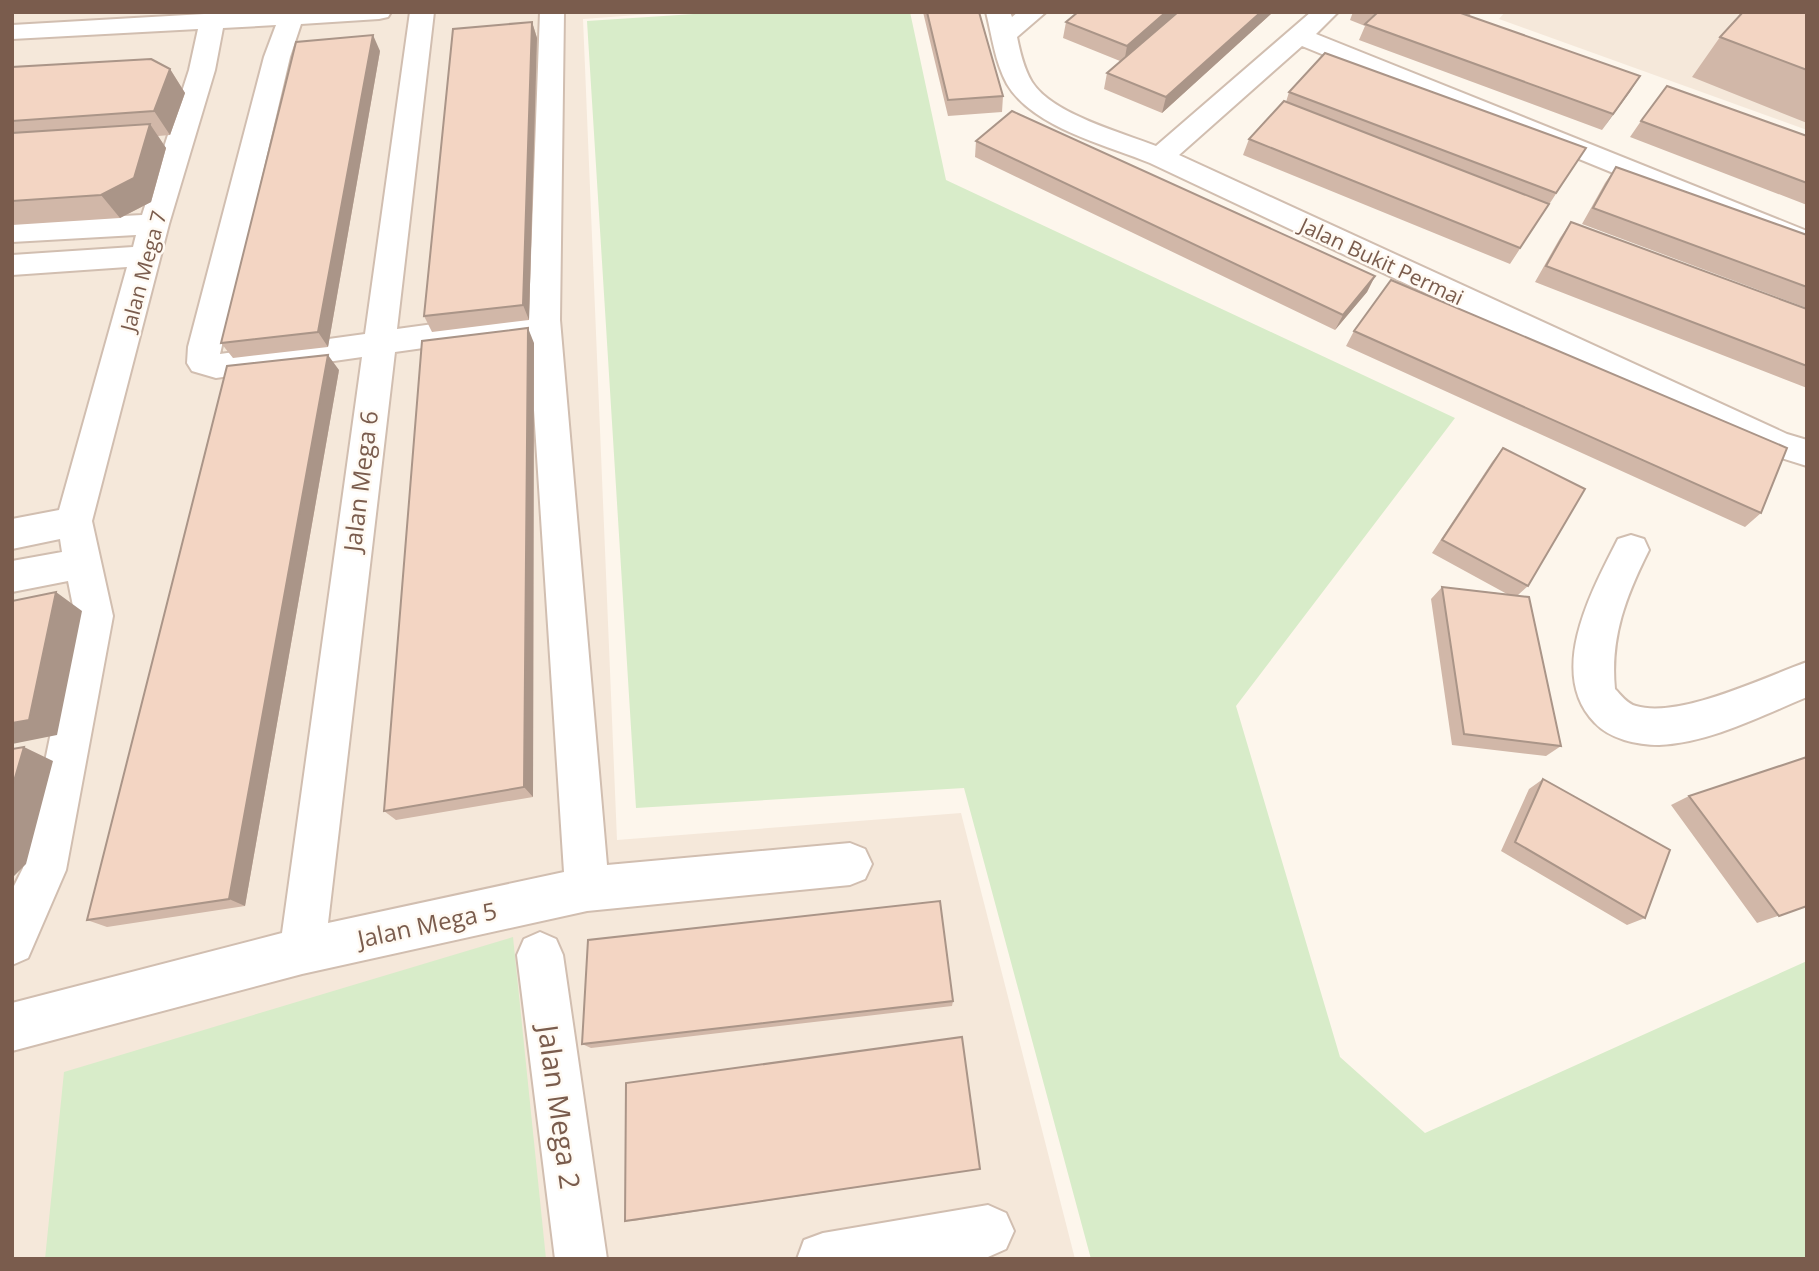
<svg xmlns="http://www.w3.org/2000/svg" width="1819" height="1271" font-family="'Open Sans',sans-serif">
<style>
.residential{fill:#f5e8da}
.green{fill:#d8ecc9}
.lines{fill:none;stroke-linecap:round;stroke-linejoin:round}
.minor-casing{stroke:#d1beb0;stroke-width:4}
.minor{fill:#fff;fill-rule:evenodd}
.wall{fill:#d1b7a8}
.shaded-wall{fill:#aa9588}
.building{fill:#f3d5c3;stroke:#aa9588;stroke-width:2}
.labels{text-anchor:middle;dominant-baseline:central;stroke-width:5;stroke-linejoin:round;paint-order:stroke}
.far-street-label{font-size:21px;fill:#7a5c4d;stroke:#fffaf3}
.street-label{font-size:24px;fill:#7a5c4d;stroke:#fffaf3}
.near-street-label{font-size:28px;fill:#7a5c4d;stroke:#fffaf3}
</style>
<rect width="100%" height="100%" fill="#fdf6ec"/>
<path class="residential" d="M12,12H678L583,19L617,840L961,813L1075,1259H12Z
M1505,12H1807V130L1499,19Z"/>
<path class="green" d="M695,12H910L946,180L1455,418L1236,706L1340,1057L1425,1133L1807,961V1259H1091L964,788L636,808L587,21L694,14Z
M513,937L546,1259H45L64,1072Z"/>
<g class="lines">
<g class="minor-casing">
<path id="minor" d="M239,12H391L388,17L379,19L301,24L290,57L220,354L365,334L410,12H434L397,329L529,311L540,12H564L560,320L607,865L850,843L865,849L872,864L865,879L850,885L587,911L302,974L12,1051V1003L282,933L362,357L216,378L192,371L187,363L188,347L264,57L276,25L223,28L215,70L169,224L92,521L113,616L66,870L28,958L12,965V890L23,868L75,616L68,581L12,592V561L62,552L60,539L12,549V519L59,510L127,267L12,275V255L133,247L136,235L12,242V222L142,215L189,70L198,29L12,39V25ZM529,333L564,872L328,923L395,352Z
M986,12H1010L1012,17L1018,12H1046L1017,37C1020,52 1024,69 1032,82C1052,114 1123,133 1156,146L1311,12H1338L1316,34L1807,231V252L1302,46L1179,155L1787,434L1807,440V466L1765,453L1150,163C1106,145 1032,127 1007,84C995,62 992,36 986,12Z
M1631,535L1644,539L1649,550C1626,596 1610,637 1615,689C1621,695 1627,704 1636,706C1679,719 1765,677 1807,662V697C1761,716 1709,743 1659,745C1637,745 1610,739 1595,723C1546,673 1592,590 1618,539Z
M540,932L556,939L563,955L607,1259H555L517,955L524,939Z
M988,1205L1006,1213L1014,1231L1006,1249L988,1257L797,1259L804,1240L823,1233Z"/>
</g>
<use href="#minor" class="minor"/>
</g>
<path class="wall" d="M923,12H979L1003,96L1002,112L948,116Z
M1273,12L1162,113L1104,89L1107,73L1120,61L1063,38L1066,22Z
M1353,12H1472L1469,16L1640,76L1602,130L1359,40L1365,26L1350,20Z
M1807,12V123L1692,77L1720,37Z
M532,22L537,38L529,320L432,332L424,316Z
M380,51L328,347L233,358L221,343Z
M12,67L170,69L185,93L170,135L158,136L166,148L151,202L120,218L12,225Z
M1289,92L1586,148L1510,264L1243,155L1249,139L1286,102Z
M1641,121L1807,136V205L1630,137Z
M976,141L1375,276L1367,292L1335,330L975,157Z
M1616,167L1807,235V308L1582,224L1605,183Z
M1571,222L1807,309V388L1535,282L1560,238Z
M1354,331L1761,513L1745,527L1346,346Z
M534,343L533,797L396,820L384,811Z
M339,370L245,906L107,927L87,920Z
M1503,448L1528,586L1518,595L1561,746L1546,756L1452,745L1431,599L1442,587L1507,594L1432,553L1492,462Z
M1543,779L1645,918L1627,925L1501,851L1529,789Z
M1689,796L1807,906L1757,923L1671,805Z
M953,1001L952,1006L591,1048L582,1044Z
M980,1169L633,1221H625Z"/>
<path class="shaded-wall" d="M1166,12H1181L1124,63L1127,46Z
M1261,12H1273L1162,113L1166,97Z
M532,22L537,38L529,320L523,305Z
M373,35L380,51L328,347L318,332Z
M170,69L185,93L170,135L154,111Z
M1640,76L1630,92L1602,130L1613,114Z
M150,124L166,148L151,202L120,218L101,195Z
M1375,276L1367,292L1335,330L1343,315Z
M528,328L534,343L533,797L524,787Z
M328,355L339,370L245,906L229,899Z
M56,592L82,611L57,735L12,744V723Z
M24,747L53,761L26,864L12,878V788Z"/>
<path class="building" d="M927,12H979L1003,96L948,100Z
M1078,12H1166L1127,46L1066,22Z
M1178,12H1261L1166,97L1107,73Z
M1378,12H1458L1640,76L1613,114L1365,24Z
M1743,12H1807V70L1720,37Z
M532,22L523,305L424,316L453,29Z
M373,35L318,332L221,343L296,42Z
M1325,53L1586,148L1556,193L1289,92Z
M151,59L170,69L154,111L12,121V67Z
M1667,86L1807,136V183L1641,121Z
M1284,101L1549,204L1520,248L1249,139Z
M1012,111L1375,276L1343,315L976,141Z
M150,124L134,178L101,195L12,201V133Z
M1616,167L1807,235V287L1593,208Z
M1571,222L1807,309V366L1546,266Z
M1391,280L1787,448L1761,513L1354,331Z
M528,328L524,787L384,811L422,341Z
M328,355L229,899L87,920L227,366Z
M1503,448L1585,489L1528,586L1442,540Z
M1442,587L1529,597L1561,746L1464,734Z
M56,592L29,720L12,723V601Z
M24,747L12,788V749Z
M1807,757V906L1779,916L1689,796Z
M1543,779L1670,850L1645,918L1515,842Z
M940,901L953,1001L582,1044L588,940Z
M962,1037L980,1169L625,1221L626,1083Z"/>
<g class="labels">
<g class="far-street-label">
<text transform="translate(1382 261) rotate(25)">Jalan Bukit Permai</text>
<text transform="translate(143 271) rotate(-75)">Jalan Mega 7</text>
</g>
<g class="street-label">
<text transform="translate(360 481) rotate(-83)">Jalan Mega 6</text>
<text transform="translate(427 924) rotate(-12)">Jalan Mega 5</text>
</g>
<g class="near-street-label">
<text transform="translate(560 1107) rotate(82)">Jalan Mega 2</text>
</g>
</g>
<rect width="1819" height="1271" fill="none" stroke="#7a5c4d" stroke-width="28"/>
</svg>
